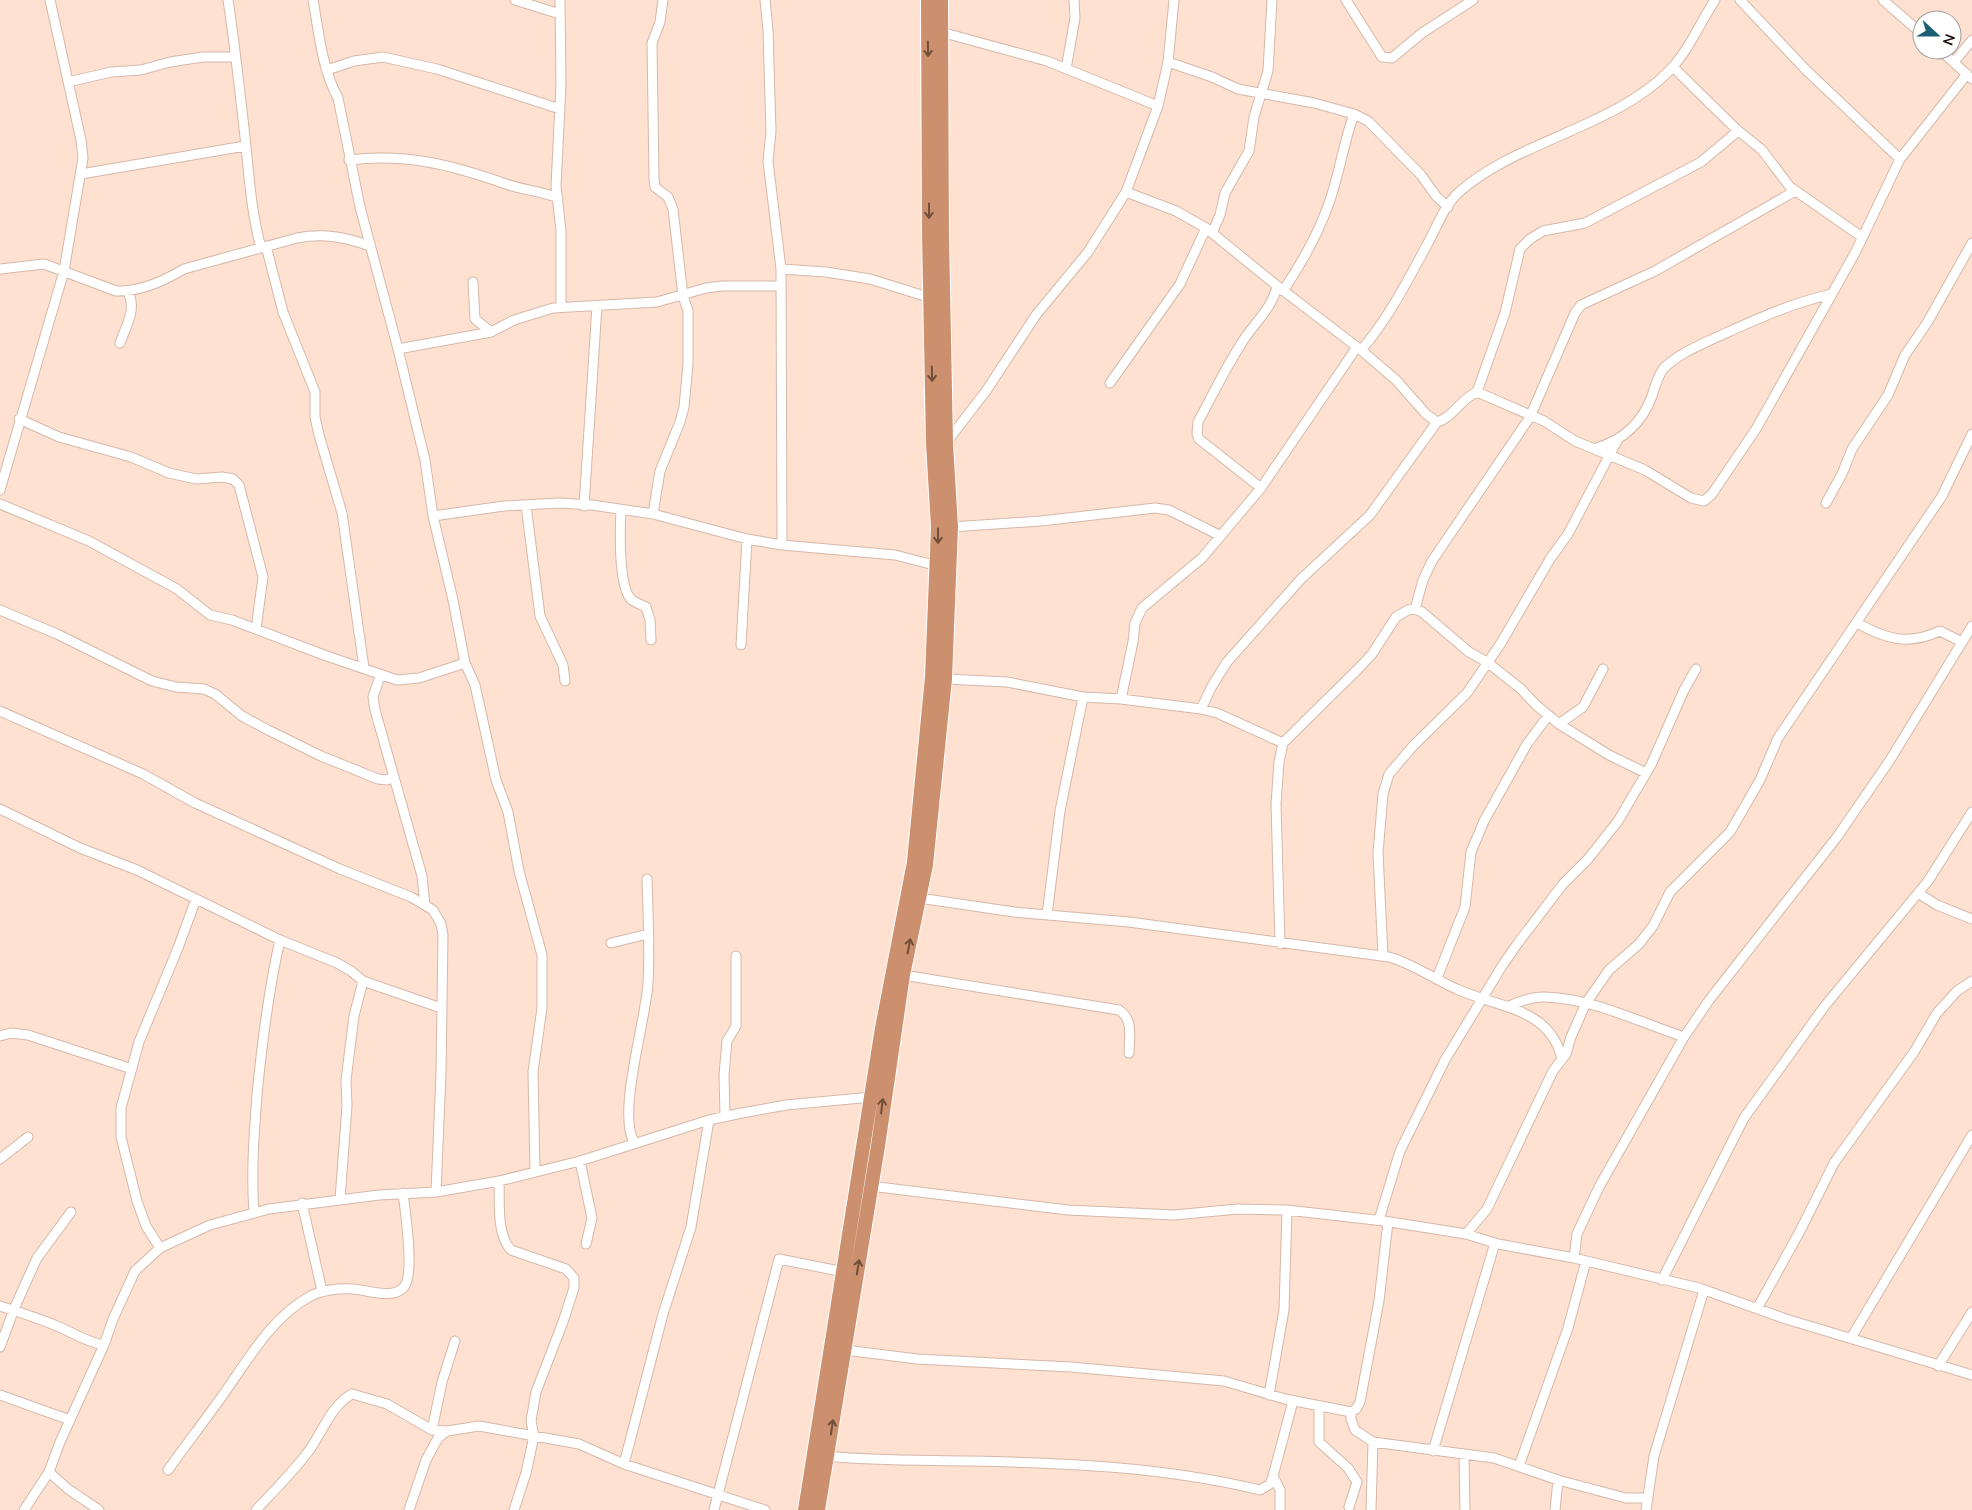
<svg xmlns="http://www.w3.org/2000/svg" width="1972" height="1510" font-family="Mulish,sans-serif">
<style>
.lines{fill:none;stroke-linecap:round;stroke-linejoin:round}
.minor-casing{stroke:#d4b8a9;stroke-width:11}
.trunk-casing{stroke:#fff;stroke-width:16}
.minor{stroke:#fff;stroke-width:9}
.trunk{stroke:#cc906e;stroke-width:14}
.oneway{stroke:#704e3a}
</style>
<rect width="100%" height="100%" fill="#ffe1d1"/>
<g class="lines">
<g class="minor-casing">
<path id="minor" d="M228,0C235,46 240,92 245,137C249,175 251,211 261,248
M313,0C319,33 322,69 338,98L360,207L398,349L425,460L433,516L453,600L465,663L475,685L496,780L508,812L519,871L542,955V1008L533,1072L535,1171
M515,0L560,14
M560,0L561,84L556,186L561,231V307
M765,0L768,30L771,132L768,161L781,269L782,545
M1346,0L1382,57L1392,58L1422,33L1473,0
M1740,0L1806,70L1900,159
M1883,0L1922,34
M941,32L1047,61L1158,106
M1940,50L1972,79
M1168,62L1212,77L1238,89L1314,103L1354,114L1368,121L1421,175L1436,196L1448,207
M1954,62L1972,40
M1673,67L1735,128L1762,150L1790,187L1862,237
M1066,69L1075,18L1074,0
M327,70L354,61L383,57L437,69L560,109
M68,82L111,72L141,70L170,62L203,57H235
M349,160C407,153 452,165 506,184C523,190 541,191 558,198
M81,174L245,146
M1126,192L1176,211L1206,228L1276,285L1361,350L1396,380L1426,414L1437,422
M1212,233L1220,215L1225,193L1249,151L1254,117L1268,71L1272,0
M266,246L283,312L315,392V417L319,435L342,513L364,668
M0,269L44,264L116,291C139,292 164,281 184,269L297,238C324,233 345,237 370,246
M781,269L826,272L870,279L931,298
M473,282L475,319L491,332
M1283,291C1306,257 1326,220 1336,180C1342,158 1346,136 1354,114
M120,343C126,326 137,309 128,292
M398,349L491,332L514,320L553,308L657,302L706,288L722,286H780
M1361,350C1388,320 1410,276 1429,241C1437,226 1445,205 1458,193C1517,140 1614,128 1670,70C1689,50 1700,23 1715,0
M1110,383L1180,284L1206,228
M1477,392L1505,313L1520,249L1530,239L1543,231L1585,223L1701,162L1738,131
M19,419L59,437L131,457L169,473L196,479L222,477L233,479L239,485L263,577L256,629
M946,443L986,391L1036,315L1088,252L1126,192L1158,106L1168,62L1174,0
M1596,448C1624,440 1642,423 1652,396C1655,386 1658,375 1664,368C1678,354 1700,345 1717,337C1755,320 1791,303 1832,294
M1261,488L1199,439L1197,434L1198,422C1212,396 1225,369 1241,344C1253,324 1271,310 1277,287
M0,490L64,271L83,158L81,140L50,0
M1826,503L1842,474L1852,449L1888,395L1905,355L1927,323L1972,243
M0,504L89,541L177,589L210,615L232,620L324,655L397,680L419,678L465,663
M526,505L540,616L563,665L565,681
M584,506L597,306
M621,510C620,528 618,589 632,600C636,603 642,605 646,607L650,620L651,640
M653,514L660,471L680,422L684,407L688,364V311L683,296L673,209L668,197L655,187L654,179L652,43L660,22L663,0
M433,516L504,506L560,503L592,505L653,514L747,539L782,545L895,555L938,566
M951,527L1041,521L1155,508L1169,510L1219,535
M1415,609L1423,580L1432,561L1530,417L1575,313L1581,305L1655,271L1795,191
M0,610L57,634L152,681L176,687L204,689L215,694L242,716L268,730L321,756L378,779L387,780L393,777
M1857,623C1886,639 1907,646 1940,631L1962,642
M741,645L747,539
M380,676L373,697L375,710L422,876L425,905
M945,679L1007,682L1083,697L1121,699L1201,709L1217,713L1283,743
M1121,699L1133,642L1135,623L1142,608L1202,558L1261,488L1357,347
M1201,709L1212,686L1227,662L1301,579L1370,515L1437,422C1454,417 1460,399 1477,392L1544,421L1575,441L1645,470L1691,498L1704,501L1712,494L1756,429L1823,310L1856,251L1900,159L1967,74
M0,711L143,774L195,803L340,869L411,897L433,910L441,924L443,935L441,1073L436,1192
M1559,724L1609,755L1646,773
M0,809L80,848L137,870L280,940L337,963L351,971L363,981L441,1008
M1918,893L1937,905L1972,919
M919,898L1014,912L1129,922L1389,957C1414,964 1435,980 1459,990C1500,1008 1550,1008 1562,1059
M1047,915L1060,811L1083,697
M611,943L648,934
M1280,944L1276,804L1279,762L1283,743L1359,668L1372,654L1396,617L1408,610L1415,609L1422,612L1469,652L1487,662L1521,689L1536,705L1559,724L1583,707L1603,669
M1383,956L1378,853L1383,794L1389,774L1413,746L1467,693L1501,643L1550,559L1568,534L1618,439
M903,975L1119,1010C1134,1020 1129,1037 1129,1053
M1437,978L1465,907L1471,852L1484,821L1527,744L1548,716
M1509,1006C1520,1001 1533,996 1546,997C1594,999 1639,1022 1684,1037
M0,1036L11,1033L28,1035L132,1069
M725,1117L724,1075L727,1041L736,1026V956
M634,1142C617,1113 646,1020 648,983C650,949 648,914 647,879
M0,1159L28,1137
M580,1161L592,1218L586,1244
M499,1181C500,1201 496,1234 511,1250L566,1269L574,1278V1288L563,1322L536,1392L531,1421L534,1436L526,1473L514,1510
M870,1186L1068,1210L1174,1215L1238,1209L1287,1210L1384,1221L1466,1234L1498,1244L1574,1258L1699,1288L1786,1319L1972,1375
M340,1199L347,1106L346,1080L354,1016L363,981
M302,1203L322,1291
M254,1213C251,1173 254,1135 257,1095C262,1043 268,992 280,940
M1379,1220L1400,1151L1445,1060L1502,966L1518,943L1563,884L1588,859L1618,821L1651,765L1684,690L1696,669
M1466,1234L1487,1209L1553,1071L1566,1054L1571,1037L1586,1003L1609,970L1639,944L1653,926L1670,892L1730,832L1760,780L1778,738L1942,496L1972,434
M160,1248L146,1226L137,1201L121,1137V1108L139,1042L178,948L196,899
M1574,1258L1577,1234L1599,1187L1684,1037L1710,999L1837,837L1890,760L1972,626
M1662,1280L1744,1118L1824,1007L1928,881L1972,812
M0,1306C19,1312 38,1318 57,1326C74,1333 86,1342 104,1345
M1758,1307L1800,1231L1834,1163L1914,1052L1937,1013L1957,991L1972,981
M1851,1338L1972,1135
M0,1347L14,1309L37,1258L71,1212
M845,1350L917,1359L1071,1367L1224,1381L1285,1399L1351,1412L1356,1409L1360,1402L1379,1301L1388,1222
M1938,1366L1972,1312
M0,1395L70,1420
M1269,1395L1284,1310L1287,1210
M1319,1407V1442L1348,1468L1357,1482L1349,1507
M1351,1412V1419L1355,1430L1373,1442L1494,1458L1558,1480L1626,1498H1647
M432,1430L442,1382L455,1341
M1433,1451L1495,1243
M1464,1455L1465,1510
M827,1456C875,1461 923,1460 971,1461C1068,1463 1165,1467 1260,1490L1270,1484L1273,1476L1293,1401
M624,1464L663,1314L691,1227L709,1120
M1519,1466L1568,1328L1586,1261
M168,1470C185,1446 203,1423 220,1399C245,1365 270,1318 309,1297C321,1290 339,1288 353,1289C368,1290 393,1300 404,1287C415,1274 405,1210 403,1193
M49,1472L68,1489L99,1510
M1273,1476L1280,1490V1510
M24,1510L49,1472L60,1442L104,1345L113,1319L135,1271L160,1248L186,1236L210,1225L269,1209L379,1195L436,1192L499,1181L580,1161L709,1120L742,1113L786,1105L872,1097
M256,1510C274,1491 292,1473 308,1452C321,1435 331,1405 352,1394L387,1404L432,1430L447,1431
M409,1510L426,1460L438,1438L447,1431L479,1426L579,1444L624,1464L765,1510
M714,1510L779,1259L844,1272
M1371,1510L1373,1442
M1555,1510L1558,1480
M1646,1510L1654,1456L1704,1290"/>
</g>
<g class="trunk-casing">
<path id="trunk" d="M805,1510L882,1028L914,862L932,677L938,527L933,444L929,234L928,0
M818,1510L878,1146L903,975L926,865L945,679L951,527L946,443L942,234L941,0"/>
</g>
<use href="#minor" class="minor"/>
<use href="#trunk" class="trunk"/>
</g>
<defs><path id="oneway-shaft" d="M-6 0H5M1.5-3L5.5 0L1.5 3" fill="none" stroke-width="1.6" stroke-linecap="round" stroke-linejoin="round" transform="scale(1.25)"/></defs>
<g class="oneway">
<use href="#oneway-shaft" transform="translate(928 49) rotate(89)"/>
<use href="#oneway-shaft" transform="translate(929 211) rotate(90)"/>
<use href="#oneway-shaft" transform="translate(932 374) rotate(89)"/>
<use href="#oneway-shaft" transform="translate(938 536) rotate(90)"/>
<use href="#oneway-shaft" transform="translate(909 946) rotate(-79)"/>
<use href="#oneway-shaft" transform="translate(882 1106) rotate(-83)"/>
<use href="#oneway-shaft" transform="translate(858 1267) rotate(-81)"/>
<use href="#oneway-shaft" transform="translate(832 1427) rotate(-81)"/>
</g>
<g transform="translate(1937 35) rotate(111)"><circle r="24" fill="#ffffff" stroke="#a19d9b"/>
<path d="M0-4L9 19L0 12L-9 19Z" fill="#1b5f72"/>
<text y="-8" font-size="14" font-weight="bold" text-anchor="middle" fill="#140b06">N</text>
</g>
</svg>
